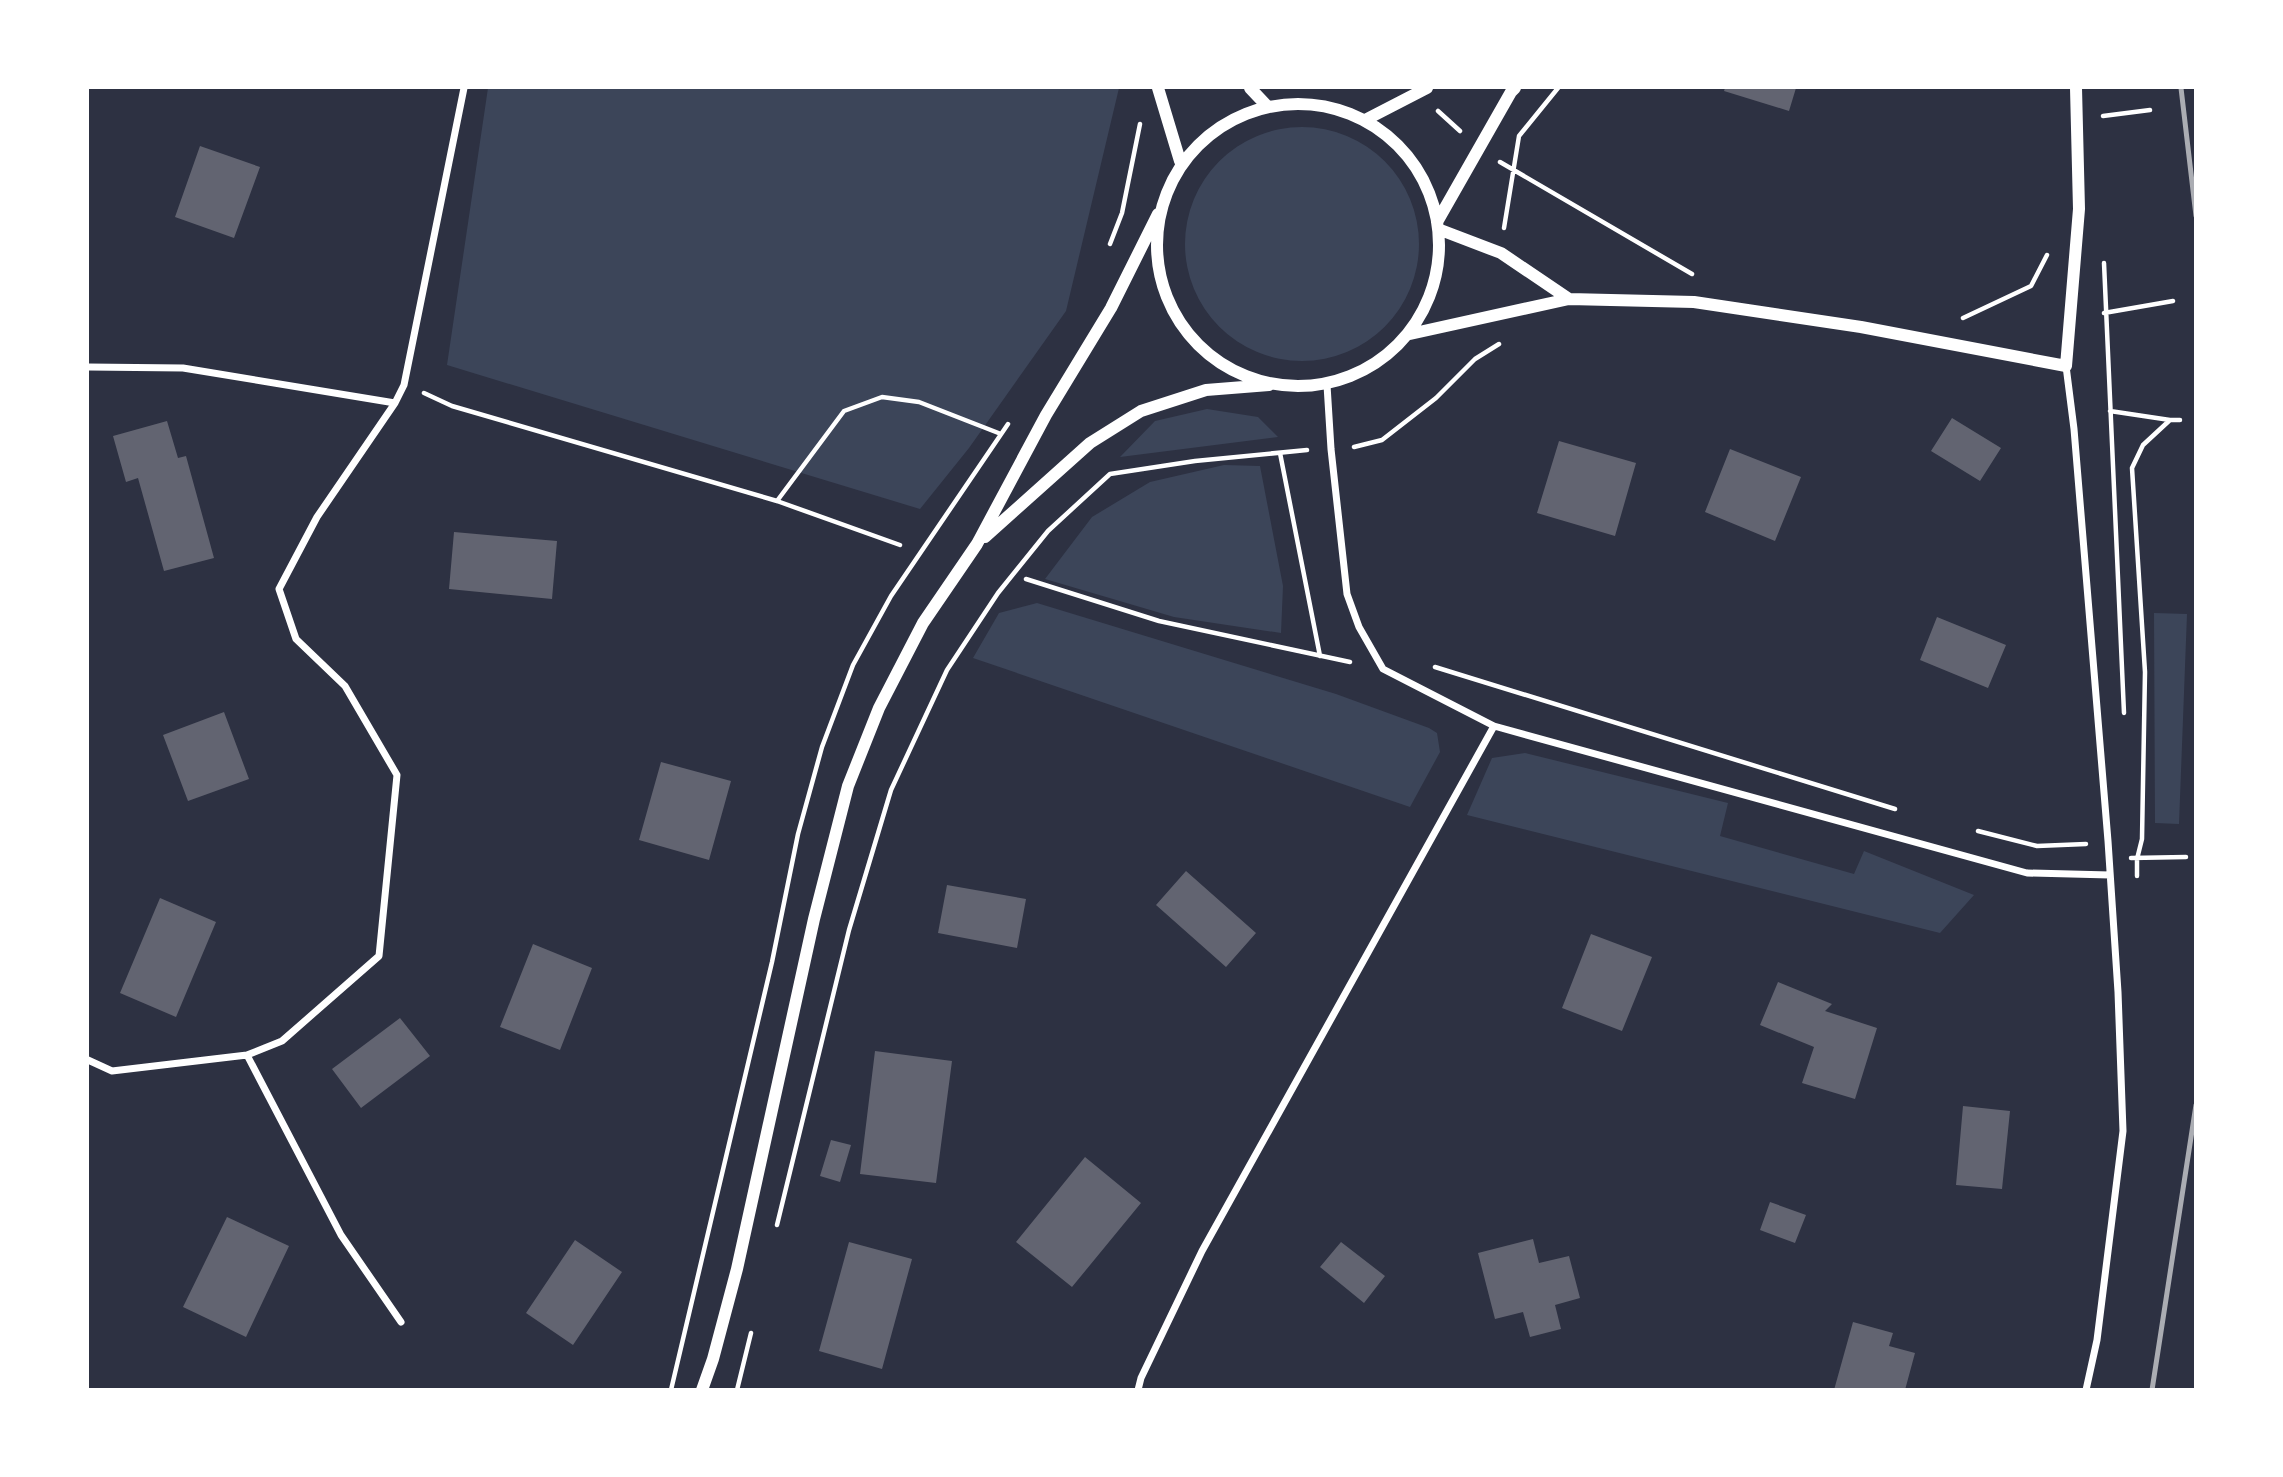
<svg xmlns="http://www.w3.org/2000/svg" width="2283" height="1477" font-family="Barlow,sans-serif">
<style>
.green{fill:#3c4559}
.building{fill:#626471}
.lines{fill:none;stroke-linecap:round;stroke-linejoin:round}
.path{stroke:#fff;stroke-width:4.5}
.minor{stroke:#fff;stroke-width:7}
.tertiary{stroke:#fff;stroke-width:12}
.rail{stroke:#abadb3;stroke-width:5}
</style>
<rect width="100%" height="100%" fill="#2d3142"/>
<path class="green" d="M488,88H1119L1066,311L969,448L920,509L447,365Z
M1185 244a117 117 0 1 1 234 0a117 117 0 1 1-234 0Z
M1207,409L1258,417L1278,437L1120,457L1155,421Z
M1224,465L1260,466L1283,586L1281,633L1174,617L1045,579L1092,517L1150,482Z
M1037,603L1336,694L1429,728L1437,733L1440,752L1410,807L973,658L999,613Z
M2154,613L2187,614L2179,824L2155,823Z
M1525,753L1728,803L1720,836L1854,874L1864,851L1974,895L1940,933L1467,815L1492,758Z"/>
<path class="building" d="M1725,88H1796L1789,111L1724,91Z
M200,146L260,167L234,238L175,217Z
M1952,418L2001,448L1980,481L1931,451Z
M167,421L178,458L186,456L214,558L164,571L138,478L126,482L113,436Z
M1559,441L1636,463L1615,536L1537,513Z
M1730,449L1801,477L1775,541L1705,512Z
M454,532L557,541L552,599L449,589Z
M1937,617L2006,645L1988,688L1920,660Z
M224,712L249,779L188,801L163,735Z
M661,762L731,781L709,860L639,840Z
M1186,871L1256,933L1226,967L1156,905Z
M947,885L1026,899L1017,948L938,933Z
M160,898L216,922L176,1017L120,993Z
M1591,934L1652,957L1622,1031L1562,1008Z
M533,944L592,968L560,1050L500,1027Z
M1778,982L1832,1004L1825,1011L1877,1028L1855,1099L1802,1083L1814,1047L1760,1025Z
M400,1018L430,1056L361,1108L332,1069Z
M875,1051L952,1061L936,1183L860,1174Z
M1963,1106L2010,1111L2002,1189L1956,1185Z
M831,1140L851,1145L840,1182L820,1176Z
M1085,1157L1141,1203L1072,1287L1016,1242Z
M1770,1202L1806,1215L1795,1243L1760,1230Z
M227,1217L289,1246L246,1337L183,1307Z
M1533,1239L1539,1263L1569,1256L1580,1298L1555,1305L1561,1329L1530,1337L1523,1312L1495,1319L1478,1253Z
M575,1240L622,1272L573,1345L526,1313Z
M849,1242L912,1259L882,1369L819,1351Z
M1341,1242L1385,1276L1364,1303L1320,1267Z
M1853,1322L1893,1333L1889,1346L1915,1353L1905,1390H1834Z"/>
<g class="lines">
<path class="path" d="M1438,111L1460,131
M2103,116L2150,110
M1500,162L1692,274
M1504,228L1519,136L1558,88
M1110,244L1122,213L1140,124
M2104,263L2124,713
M2104,313L2173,301
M1963,318L2031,286L2047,255
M424,393L452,406L777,501L900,545
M2110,411L2170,420
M1354,447L1382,440L1436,398L1475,359L1499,344
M1280,453L1320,656
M777,501L844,411L882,397L919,402L1001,434
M1026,579L1159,621L1350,662
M1435,667L1895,809
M1978,831L2037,846L2086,844
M2131,858L2186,857
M2137,876V859L2142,839L2145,672L2132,468L2143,445L2170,420H2180
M777,1225L849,930L891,790L947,670L998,593L1048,531L1110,474L1195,461L1307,450
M671,1390L772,962L798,834L822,747L853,665L891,596L1008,424
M737,1390L751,1333"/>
<path class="minor" d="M2066,366L2074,429L2108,841L2118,992L2123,1131L2097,1340L2086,1390
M88,367L183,368L395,403
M1327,385L1331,449L1347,594L1359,627L1383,669L1494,726L2027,873L2110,875
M247,1055L341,1235L401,1322
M88,1060L112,1071L247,1055L282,1041L379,956L397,775L345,686L296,639L279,589L317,517L395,403L404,385L464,88
M1138,1390L1141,1378L1202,1251L1494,726"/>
<path class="tertiary" d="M1158,88L1180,161
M1250,88L1268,107
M1157 245a141 141 0 1 1 282 0a141 141 0 1 1-282 0Z
M1365,120L1427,88
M1437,222L1511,92L1515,88
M1438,229L1501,253L1569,299
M1410,334L1569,299L1694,302L1861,327L2066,366L2079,209L2076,88
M985,537L1090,443L1141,411L1206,390L1269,385
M702,1390L713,1359L737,1269L814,919L848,786L879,708L923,623L977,544L1046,415L1111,308L1158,214"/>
<path class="rail" d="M2181,88L2196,216
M2152,1390L2196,1105"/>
</g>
<rect width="2283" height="1477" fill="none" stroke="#ffffff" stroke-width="178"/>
</svg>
